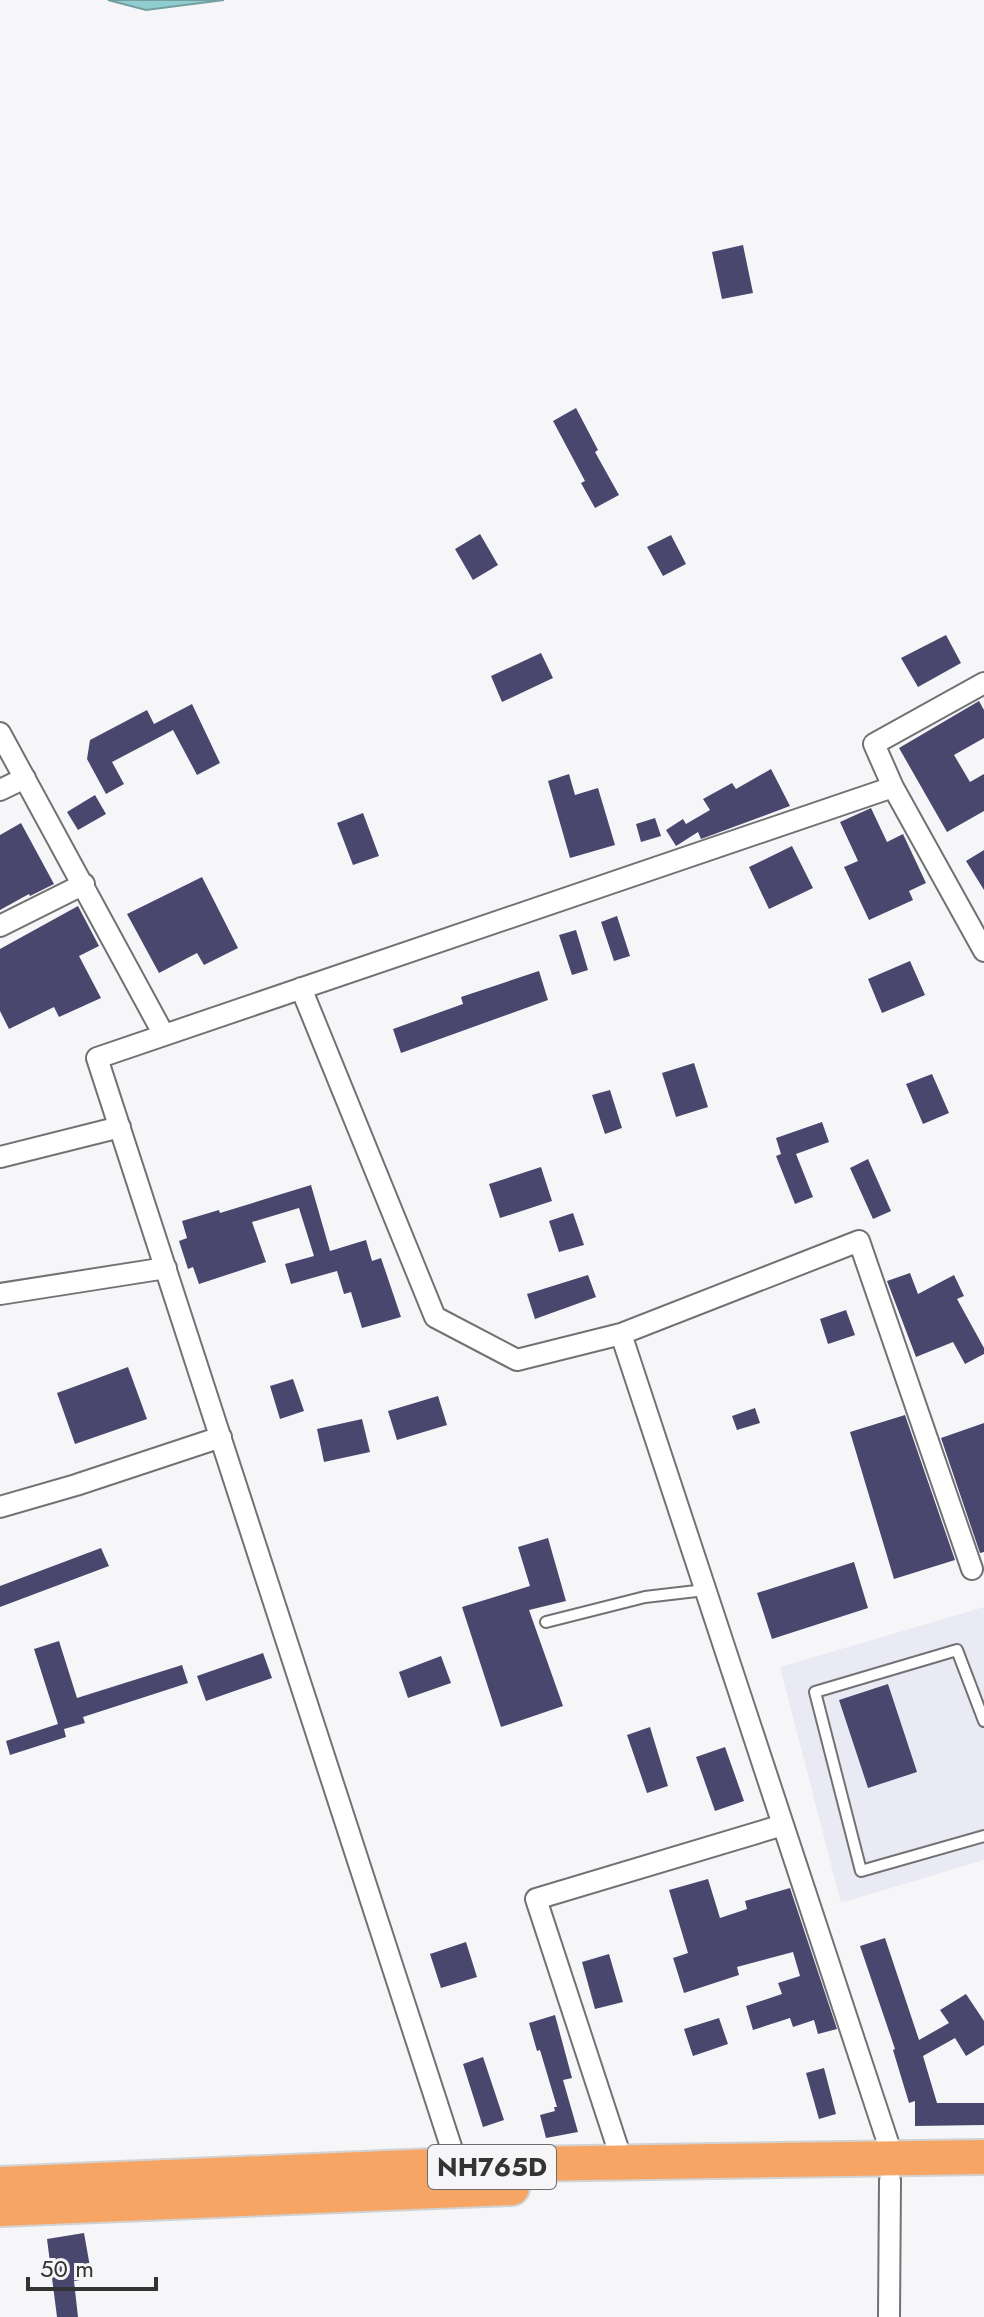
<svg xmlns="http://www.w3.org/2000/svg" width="984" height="2317" font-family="Jost,sans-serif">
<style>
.built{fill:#eaeaf5}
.water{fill:#8fcdcf;stroke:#749fa1;stroke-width:2}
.building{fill:#49476e}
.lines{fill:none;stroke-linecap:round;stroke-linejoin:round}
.lane-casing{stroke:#727275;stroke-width:14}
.street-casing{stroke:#727275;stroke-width:24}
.highway-casing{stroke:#d2d2d3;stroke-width:38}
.lane{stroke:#fff;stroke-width:10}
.street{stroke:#fff;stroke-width:20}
.highway{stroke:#f7a564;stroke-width:34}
.labels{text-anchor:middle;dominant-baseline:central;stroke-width:8;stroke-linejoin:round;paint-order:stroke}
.shield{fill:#f6f6f9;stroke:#6e6e70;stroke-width:2}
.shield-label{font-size:26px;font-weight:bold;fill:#343435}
</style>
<rect width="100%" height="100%" fill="#f6f6f9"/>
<path class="built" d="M984,1607V1860L841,1903L780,1667Z"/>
<path class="water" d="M108,0H224L146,10Z"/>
<path class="building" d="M743,245L753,293L722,299L712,252Z
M576,408L598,450L595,452L619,495L595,508L581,483L585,481L553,421Z
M480,534L498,565L473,580L455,549Z
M671,535L686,564L663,576L647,547Z
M946,635L961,663L918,687L901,658Z
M541,653L553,678L502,702L491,676Z
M979,701L984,710V738L954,755L970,782L984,774V811L947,832L899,748Z
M192,704L220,763L197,775L173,730L112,762L124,784L106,794L87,759L90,740L147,710L154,724Z
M771,769L790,806L701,839L698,832L676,846L666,830L683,819L686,824L710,810L703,799L732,783L736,789Z
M569,774L575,795L598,788L615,845L570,858L548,781Z
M95,795L106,814L78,830L67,812Z
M871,808L887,842L903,834L926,883L909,891L913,900L869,920L844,867L858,861L840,822Z
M363,813L379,856L353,865L337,823Z
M655,818L661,836L641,842L636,824Z
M21,823L54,884L30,896L29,894L0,910V835Z
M792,846L813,888L769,909L749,867Z
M984,850V890L966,861Z
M202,877L238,948L204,965L197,953L159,973L127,914Z
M78,906L99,946L79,956L101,998L59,1017L54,1007L9,1029L0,1011V949Z
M617,916L630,956L614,961L601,922Z
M576,930L588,970L572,975L559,935Z
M910,961L925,995L882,1013L868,979Z
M539,971L548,1000L401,1053L393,1029L463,1004L461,997Z
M694,1063L708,1107L676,1117L662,1073Z
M932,1074L949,1113L923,1124L906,1084Z
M610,1090L622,1128L605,1134L592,1095Z
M822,1122L829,1142L796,1154L813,1197L795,1204L776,1156L781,1154L776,1138Z
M868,1159L891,1211L873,1219L850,1168Z
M541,1167L552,1201L500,1218L489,1184Z
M311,1185L330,1251L366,1240L372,1261L381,1258L401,1317L362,1328L351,1292L344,1294L337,1271L291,1284L285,1264L314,1256L299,1208L252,1222L266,1262L199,1284L193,1267L188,1269L179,1241L187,1238L182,1221L219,1210L220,1213Z
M573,1213L584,1245L559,1252L549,1221Z
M910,1273L918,1294L954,1275L964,1296L957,1299L984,1348V1354L965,1364L953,1342L916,1357L887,1281Z
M588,1275L596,1297L535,1319L527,1294Z
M846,1310L855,1335L828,1344L820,1319Z
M128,1367L147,1419L75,1444L57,1393Z
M293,1379L304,1411L280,1419L270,1386Z
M438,1396L447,1425L397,1440L388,1411Z
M755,1408L760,1423L737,1430L732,1416Z
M905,1415L955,1560L894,1579L850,1432Z
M362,1419L370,1452L324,1462L317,1429Z
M984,1423V1552L980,1553L941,1438Z
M548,1538L566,1601L529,1610L563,1706L501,1727L462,1607L530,1586L518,1547Z
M101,1548L109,1566L0,1607V1586Z
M854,1562L868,1608L772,1639L757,1593Z
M59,1641L77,1698L182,1665L188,1683L83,1717L85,1723L64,1729L66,1737L10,1755L6,1741L58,1724L34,1649Z
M263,1653L272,1678L206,1701L197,1676Z
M441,1656L451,1683L408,1698L399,1672Z
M888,1684L917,1772L868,1788L839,1700Z
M650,1727L668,1786L647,1793L627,1735Z
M725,1747L744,1801L715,1811L696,1757Z
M708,1879L720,1918L747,1909L745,1901L790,1888L837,2029L818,2034L814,2020L793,2027L790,2018L753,2030L746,2006L782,1994L778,1983L800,1976L793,1952L737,1967L739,1975L684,1993L673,1958L688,1953L669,1890Z
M885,1938L919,2040L949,2023L940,2010L966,1994L984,2021V2045L966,2056L955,2038L923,2056L937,2103H984V2125L915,2126V2101L909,2103L893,2050L895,2049L860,1946Z
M466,1942L477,1977L441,1988L430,1954Z
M609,1954L623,2002L595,2009L582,1962Z
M555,2015L572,2078L563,2080L578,2132L546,2138L540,2115L555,2111L554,2107H557L540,2050L537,2051L529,2023Z
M719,2018L728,2044L693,2056L684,2029Z
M483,2057L504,2120L483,2127L463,2064Z
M824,2068L836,2114L819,2119L806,2073Z
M84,2233L92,2278L74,2281L78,2317H57L47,2239Z"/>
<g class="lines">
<g class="lane-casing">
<path id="lane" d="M546,1622L645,1597L705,1590
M984,1721L957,1650L815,1692L861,1871L984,1836"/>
</g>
<g class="street-casing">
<path id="street" d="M984,683L874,744L893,787L984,951
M0,733L164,1035
M0,790L25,778
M0,926L84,884
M301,988L435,1317L517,1360L621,1334
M0,1157L120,1127
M0,1294L166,1268
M0,1507L76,1485L221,1437
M893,2158L621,1334L859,1241L972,1569
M623,2164L536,1899L783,1825
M457,2165L97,1058L893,787
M889,2317L890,2180"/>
</g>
<g class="highway-casing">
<path id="highway" d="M0,2184L457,2165L984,2157
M0,2209L512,2188"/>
</g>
<use href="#lane" class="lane"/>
<use href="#street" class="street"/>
<use href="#highway" class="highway"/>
</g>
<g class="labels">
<rect class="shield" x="428" y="2145" width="128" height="44" rx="6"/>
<g class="shield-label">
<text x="492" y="2167">NH765D</text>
</g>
</g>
<path d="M28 2277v12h128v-12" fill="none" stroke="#343435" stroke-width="4"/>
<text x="40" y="2277" font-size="24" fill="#343435" stroke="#f6f6f9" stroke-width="6" paint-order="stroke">50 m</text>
</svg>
